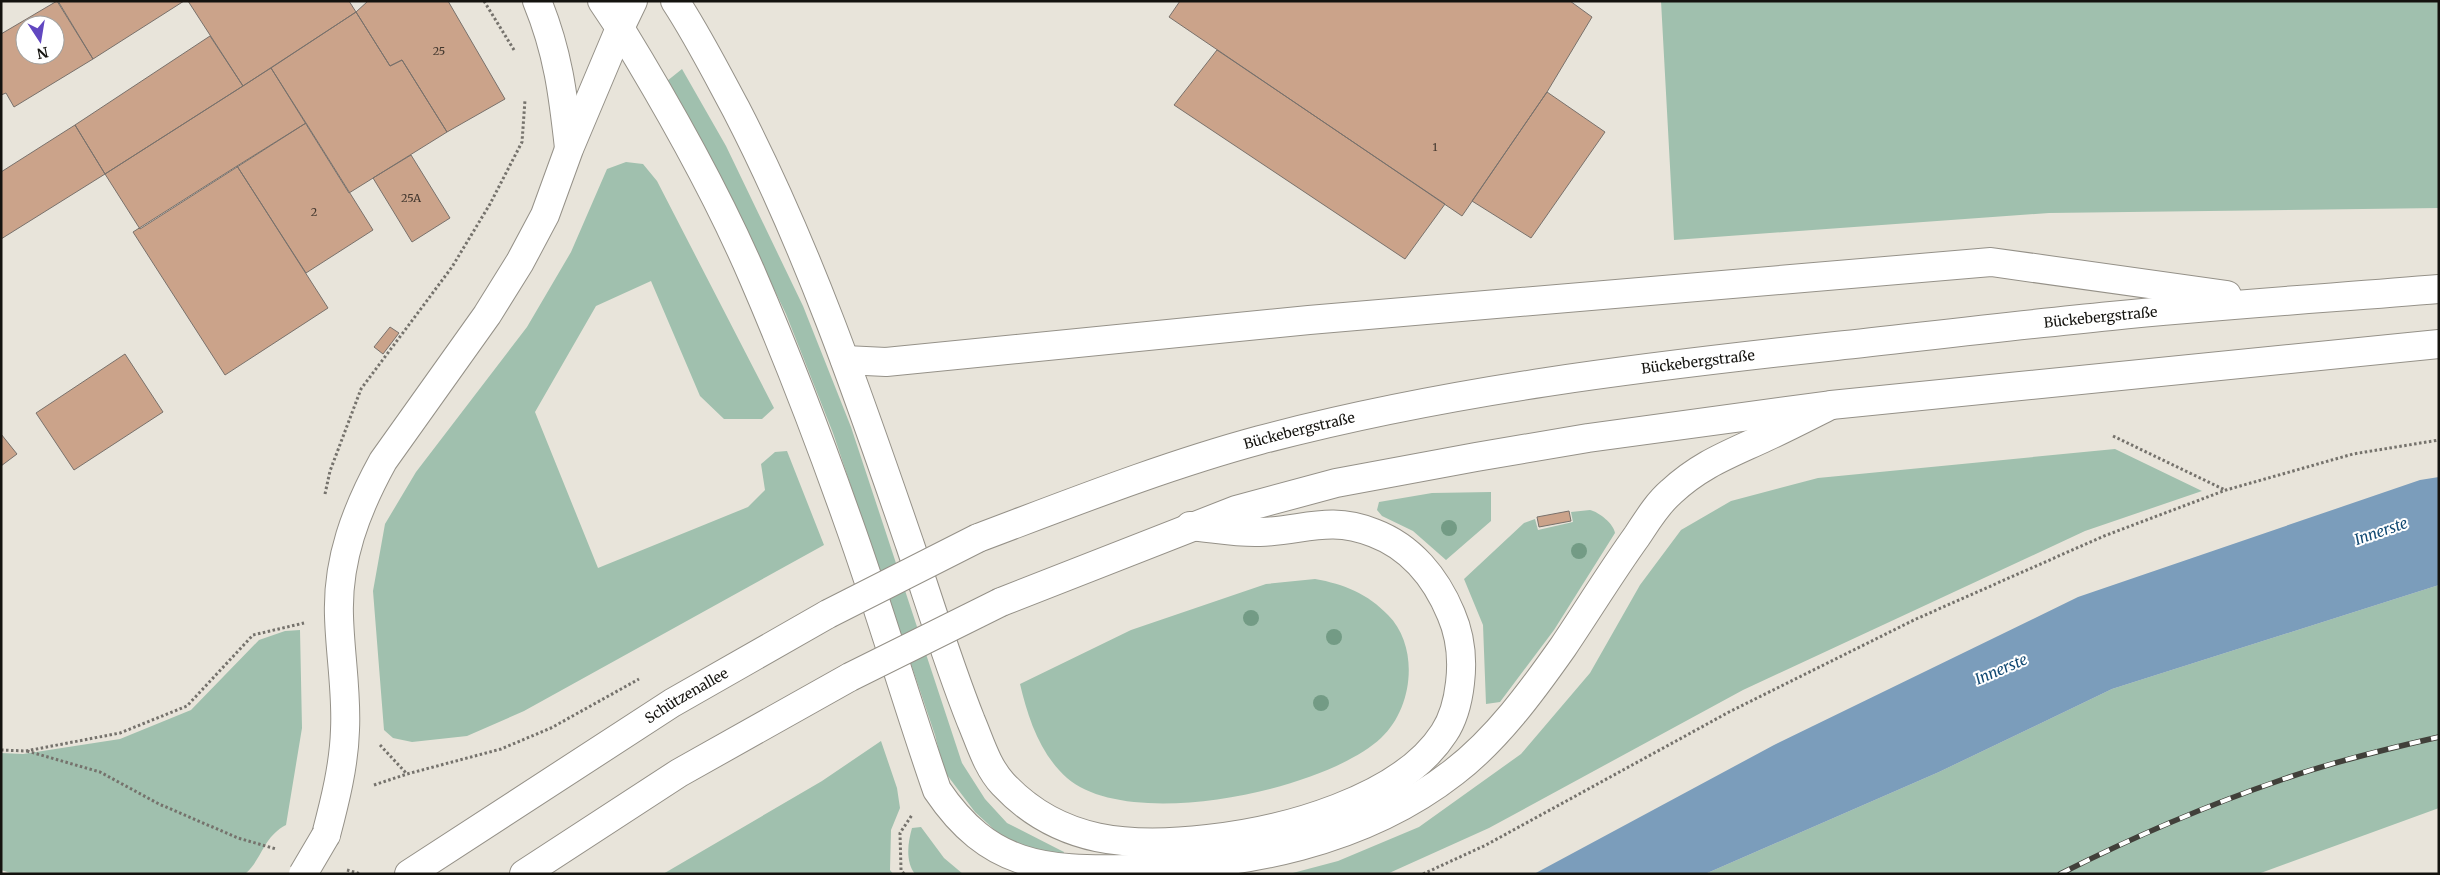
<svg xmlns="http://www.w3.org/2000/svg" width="2440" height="875" font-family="Merriweather,serif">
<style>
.green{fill:#a0c0ae}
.water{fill:#7b9dbb}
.building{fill:#cba38a;stroke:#79716b;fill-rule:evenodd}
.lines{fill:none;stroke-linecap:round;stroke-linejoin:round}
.minor-casing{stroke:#959188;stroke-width:30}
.major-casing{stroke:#959188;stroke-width:30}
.highway-casing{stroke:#959188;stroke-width:30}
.path{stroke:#75726c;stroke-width:3;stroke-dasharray:2.5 2.5;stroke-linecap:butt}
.minor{stroke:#fff;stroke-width:28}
.major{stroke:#fff;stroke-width:28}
.highway{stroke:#fff;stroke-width:28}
.rail-casing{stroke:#41403a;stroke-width:5.5}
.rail{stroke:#fff;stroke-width:4;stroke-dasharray:11;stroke-linecap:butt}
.highway-bridge-casing{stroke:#959188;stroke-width:30;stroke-linecap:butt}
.highway-bridge{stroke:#fff;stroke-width:28}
.tree{fill:#739b85}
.labels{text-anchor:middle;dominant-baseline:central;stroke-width:4;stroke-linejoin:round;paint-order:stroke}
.number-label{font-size:11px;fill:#42372e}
.street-label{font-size:14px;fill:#14130f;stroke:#fff}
.water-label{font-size:15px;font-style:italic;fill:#114972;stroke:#fff}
</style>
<rect width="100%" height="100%" fill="#e8e4da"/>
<path class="green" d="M1661,1H2439V208L2049,213L1674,240Z
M682,69L726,146L803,306L851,427L962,763L985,799L1007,823L1060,850L1064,852L1063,857L1027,849L999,834L975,812L944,771L935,735L833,433L786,314L710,156L667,81Z
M626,162L643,164L657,181L774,408L762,419H724L700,396L651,281L596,306L535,412L598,568L748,507L765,490L761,464L775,452L787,451L824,545L524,711L467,736L412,742L393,738L384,730L373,591L385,524L416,472L527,327L571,252L607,169Z
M2115,449L2202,491L2085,531L1743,690L1489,828L1387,874H1289L1338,861L1419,827L1521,754L1590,673L1640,585L1681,530L1731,501L1818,478Z
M1491,492V521L1446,560L1413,531L1382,516L1377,510L1379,502L1432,493Z
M1590,510C1599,512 1614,524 1615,533L1554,630L1500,702L1486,704L1483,625L1464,579L1524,523L1535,519L1538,530L1573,522L1571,512Z
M1315,579C1344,584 1368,594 1388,615C1420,647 1413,709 1381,738C1324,791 1129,832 1067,778C1040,754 1028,718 1020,684L1131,630L1266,584Z
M2439,585V808L2258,874H1705L1939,772L2112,689Z
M300,630L302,728L286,825C263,837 263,858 245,874H14L1,870V753L23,754L120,739L191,710L259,640L285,631Z
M881,741L897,788L900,808L891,830L890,870L893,874H663L822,781Z
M921,827L944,858L963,874H915C905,861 908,842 912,828Z"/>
<path class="water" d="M2439,477V585L2112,689L1939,772L1705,874H1534L1774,745L2078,597L2420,480Z"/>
<path class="building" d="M57,1L93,59L14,107L6,93L1,95V34ZM25,25H55V55H25Z
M58,1H184L93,59Z
M188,1H349L356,12L243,86Z
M368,1H448L505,99L447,132L402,60L390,66L356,12Z
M1180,1H1570L1592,17L1547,92L1462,216L1169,17Z
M356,12L390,66L402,60L447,132L349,193L271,68Z
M210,36L243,86L105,174L75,125Z
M1217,50L1445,204L1405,259L1174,105Z
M271,68L306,123L140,229L105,174Z
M1547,92L1605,132L1531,238L1472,201Z
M306,123L373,230L306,273L237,166Z
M75,125L105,174L1,239V172Z
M411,155L450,218L412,242L373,178Z
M237,166L328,308L225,375L133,232Z
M390,327L399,333L383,354L374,347Z
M125,354L163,412L74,470L36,413Z
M1,434L17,454L1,466Z
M1569,511L1571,521L1539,527L1537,517Z"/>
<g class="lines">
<g class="minor-casing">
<path id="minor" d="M620,28L633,1"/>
</g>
<g class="major-casing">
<path id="major" d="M602,1L620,28"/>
</g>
<g class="highway-casing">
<g id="highway">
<path d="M537,1C558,52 563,94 569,148"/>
<path d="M675,1C698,36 716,72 736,109C808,248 859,397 910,545C930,604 948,663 971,721C980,742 987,767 1003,784C1059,844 1131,848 1208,839C1282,831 1401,800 1444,733C1454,718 1458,701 1460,683C1463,658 1461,637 1451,614C1436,578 1411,547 1374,533C1329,515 1303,531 1260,532C1237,533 1213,528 1190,526"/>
<path d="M620,28C669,108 716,191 753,277C788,358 819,439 848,521C880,610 906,701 937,790C989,867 1044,871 1130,869C1244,865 1362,844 1454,772C1497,739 1532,691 1563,647C1588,610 1611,572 1637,536C1647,521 1657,504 1671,492C1701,464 1730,454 1766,437C1788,427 1809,416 1831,405"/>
<path d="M845,360L886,362L1309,320L1991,262L2227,295"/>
<path id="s1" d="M978,538C1071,503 1164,466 1260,440C1449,390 1642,367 1836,346C1927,336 2019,325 2111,316C2220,305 2329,298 2439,289"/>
<path d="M1001,602L1236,510L1336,483L1476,457L1588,438L1831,405L2439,344"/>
<path d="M326,835C335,801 344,765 345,730C347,693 340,654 339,616C337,560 356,510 383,461L487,315L520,262L545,215L569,149L620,28"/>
<path id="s2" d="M409,874L672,703L828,614"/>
<path d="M524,874L679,773L850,677"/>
</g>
</g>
<path class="path" d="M484,1L514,50
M2113,436L2225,490
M325,494L330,471L361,389L452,267L490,204L522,142L525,100
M380,745L407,774
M1,750L26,751L120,733L187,706L253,635L304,623
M27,751L100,772L159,804L238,838L276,849
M374,785L407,774L501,749L551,728L639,679
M347,870L361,874
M904,874L901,870L900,833L912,815
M1423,874L1486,845L1729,712L1916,619L2104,536L2226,490L2353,454L2439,440"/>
<use href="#minor" class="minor"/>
<use href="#major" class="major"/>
<use href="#highway" class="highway"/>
<g class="rail-casing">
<path id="rail" d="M2060,874C2131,838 2205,806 2281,780C2332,762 2386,749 2439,737"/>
</g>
<use href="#rail" class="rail"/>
<g class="highway-bridge-casing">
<path id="highway-bridge" d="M828,614L978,538
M850,677L1001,602
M303,874L326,835"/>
</g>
<use href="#highway-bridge" class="highway-bridge"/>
</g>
<g class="tree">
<circle cx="1449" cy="528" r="8"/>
<circle cx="1579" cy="551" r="8"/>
<circle cx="1251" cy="618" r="8"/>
<circle cx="1334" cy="637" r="8"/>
<circle cx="1321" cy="703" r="8"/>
</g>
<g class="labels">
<g class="number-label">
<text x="439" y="51">25</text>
<text x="1435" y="147">1</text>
<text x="411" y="198">25A</text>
<text x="314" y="212">2</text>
</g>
<g class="street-label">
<text stroke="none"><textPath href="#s1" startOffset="1149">Bückebergstraße</textPath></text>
<text stroke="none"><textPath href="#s1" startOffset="744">Bückebergstraße</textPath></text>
<text stroke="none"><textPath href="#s1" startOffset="339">Bückebergstraße</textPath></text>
<text stroke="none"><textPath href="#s2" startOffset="330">Schützenallee</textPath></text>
</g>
<g class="water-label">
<text transform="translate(2381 531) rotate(-19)">Innerste</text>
<text transform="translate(2001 669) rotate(-23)">Innerste</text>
</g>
</g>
<rect width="2440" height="875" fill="none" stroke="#14130f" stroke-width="5"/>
<g transform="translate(40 40) rotate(168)"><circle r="24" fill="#ffffff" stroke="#a1a19f"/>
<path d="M0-4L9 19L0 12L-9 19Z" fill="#6147c0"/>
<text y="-8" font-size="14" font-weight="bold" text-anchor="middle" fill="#14130f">N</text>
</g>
</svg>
